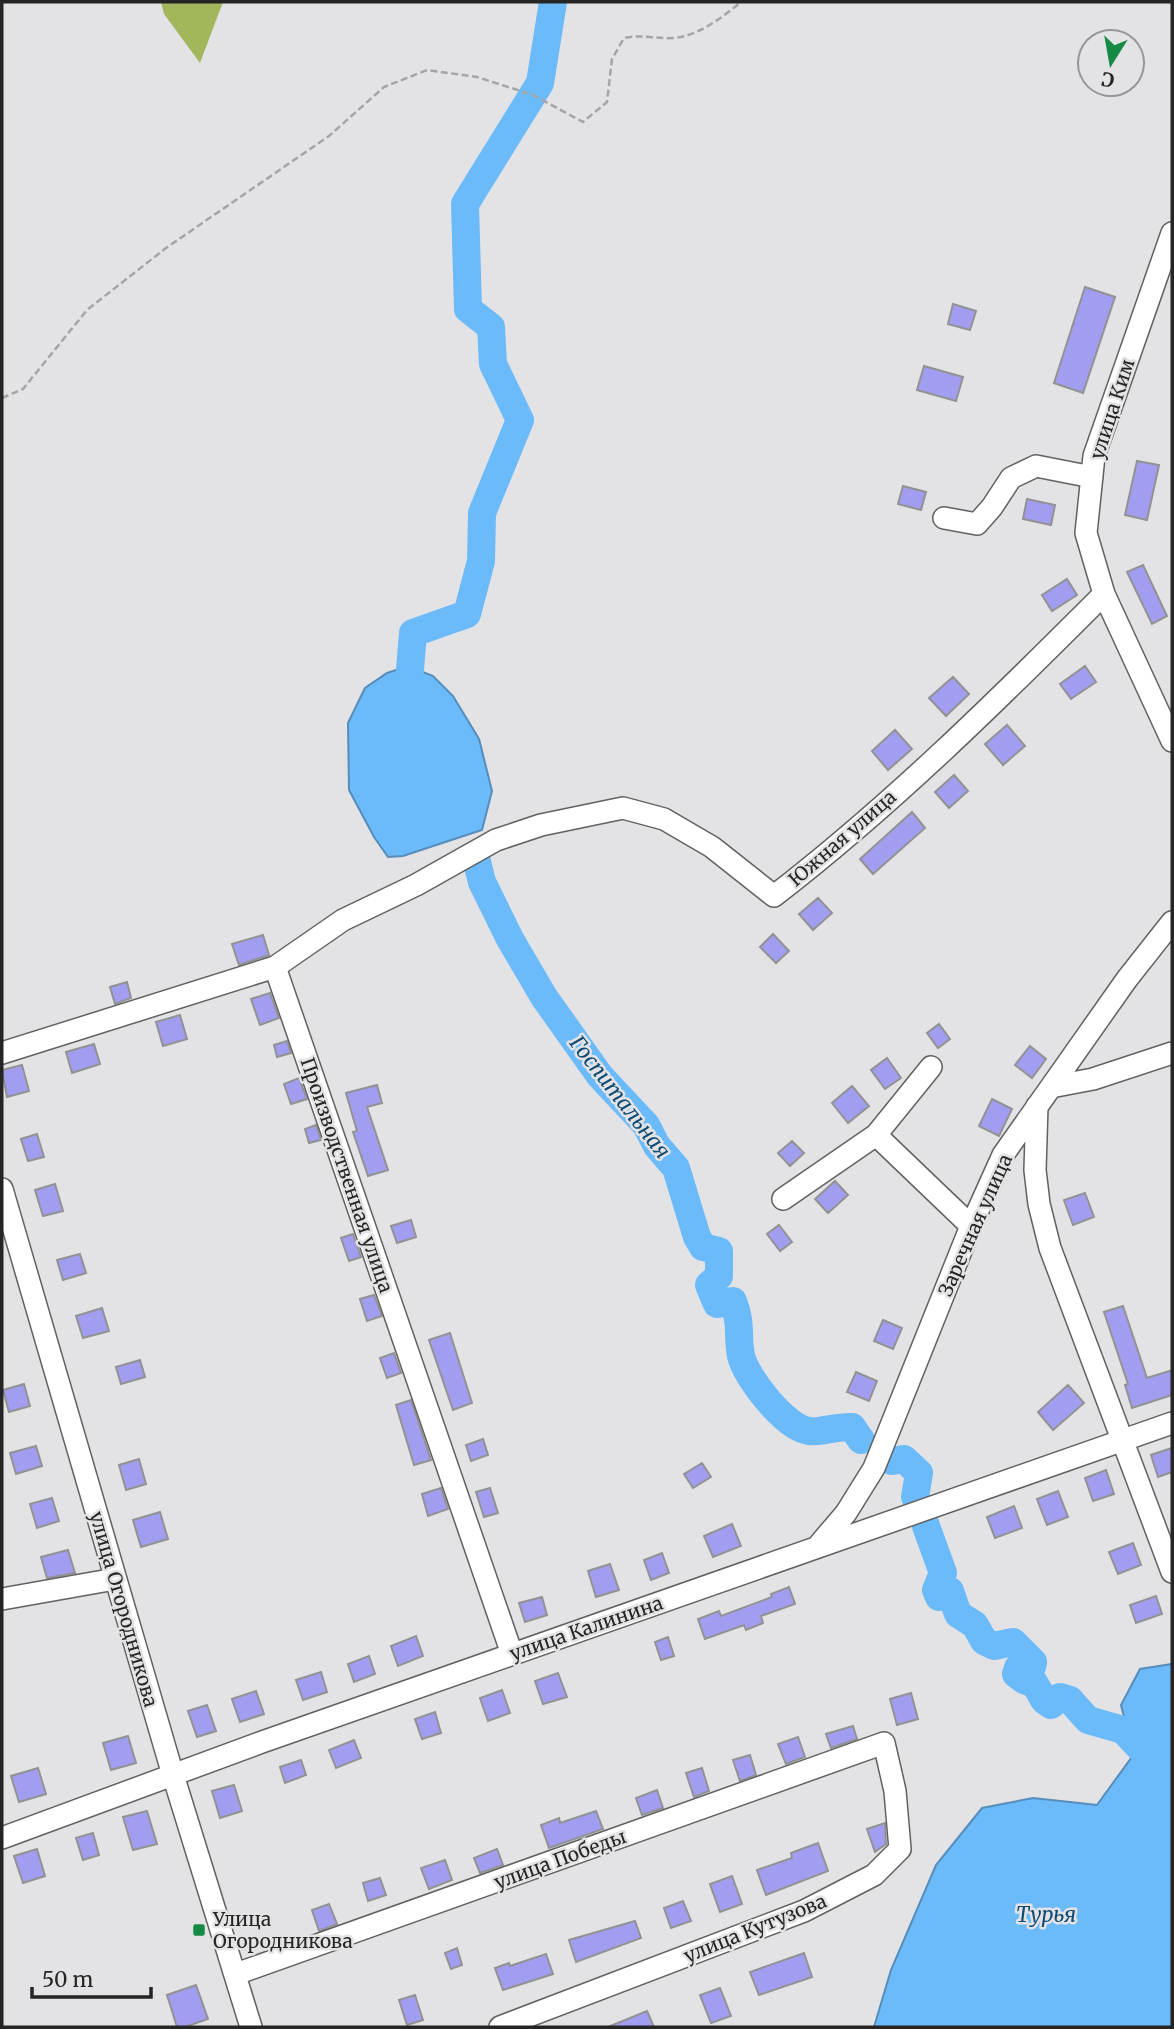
<svg xmlns="http://www.w3.org/2000/svg" width="1174" height="2029" font-family="Merriweather,serif">
<style>
.forest{fill:#a2b75b}
.water{fill:#6bbafa;stroke:#568dba;stroke-width:2}
.lines{fill:none;stroke-linecap:round;stroke-linejoin:round}
.river{stroke:#6bbafa;stroke-width:28}
.building{fill:#a19ef2;stroke:#929293;stroke-width:2}
.minor-casing{stroke:#616162;stroke-width:24}
.path{stroke:#a5a5a6;stroke-width:2.5;stroke-dasharray:7 3.5;stroke-linecap:butt}
.minor{stroke:#fff;stroke-width:21}
.poi-dot{fill:#158a44;stroke:#e3e3e5;stroke-width:2.5}
.labels{text-anchor:middle;dominant-baseline:central;stroke-width:5;stroke-linejoin:round;paint-order:stroke}
.street-label{font-size:19px;fill:#252525;stroke:#e3e3e5}
.poi-label{font-size:19px;fill:#252525;stroke:#e3e3e5;text-anchor:start}
.water-label{font-size:21px;font-style:italic;fill:#0e4a73;stroke:#e3e3e5}
</style>
<rect width="100%" height="100%" fill="#e3e3e5"/>
<path class="forest" d="M161,2H223L200,63L164,14Z"/>
<path class="water" d="M408,666L433,676L453,696L479,739L492,791L482,830L403,856L388,857L374,837L349,790L348,723L365,688L387,673Z
M1172,1664V2027H874L891,1970L936,1865L982,1808L1033,1798L1097,1805L1134,1754L1121,1705L1140,1669Z"/>
<g class="lines">
<path class="river" d="M407,706L413,633L467,614L481,561L482,513L520,420L493,364L491,327L468,309L465,204L540,83L553,2
M477,862L482,882L510,939L544,997L600,1076L646,1125L657,1146L676,1168L697,1237L703,1247L719,1251V1276L709,1285L717,1304L733,1301C742,1324 737,1335 741,1356C746,1377 785,1428 809,1431C818,1433 838,1426 852,1427L861,1440
M892,1461L904,1459L919,1473L915,1497
M926,1526L943,1573L936,1590L939,1597L950,1591L958,1614L975,1625L984,1641L994,1646L1013,1642L1033,1662L1032,1667L1018,1668L1016,1674L1024,1680L1035,1684L1044,1700L1051,1705L1060,1697L1070,1700L1088,1720L1123,1730L1172,1782"/>
</g>
<path class="building" d="M1085,287L1115,297L1083,393L1054,383Z
M953,304L976,311L970,330L948,324Z
M924,366L963,377L956,401L917,390Z
M1137,461L1159,465L1147,520L1125,515Z
M903,486L926,492L921,510L898,504Z
M1027,499L1055,505L1051,525L1023,519Z
M1143,565L1167,616L1152,624L1127,572Z
M1067,579L1077,595L1052,611L1042,595Z
M1085,666L1096,682L1071,699L1060,684Z
M953,677L969,694L946,716L929,698Z
M1007,725L1025,746L1003,765L985,744Z
M895,730L912,749L888,770L872,751Z
M954,775L968,791L949,808L935,792Z
M912,812L925,828L873,874L860,859Z
M818,898L832,913L813,930L799,914Z
M773,934L789,951L776,963L760,947Z
M263,935L269,955L239,965L232,944Z
M127,982L131,998L115,1004L110,987Z
M270,993L279,1018L260,1025L251,999Z
M180,1015L187,1039L163,1046L156,1022Z
M939,1024L950,1039L938,1048L927,1033Z
M287,1041L291,1053L277,1057L274,1045Z
M94,1044L100,1064L72,1073L66,1052Z
M1030,1046L1046,1059L1032,1078L1015,1065Z
M887,1058L901,1078L885,1089L871,1070Z
M22,1065L29,1091L7,1097L2,1070Z
M299,1078L307,1099L291,1104L284,1084Z
M377,1085L382,1103L367,1107L388,1170L368,1176L353,1132L357,1131L346,1093Z
M852,1086L869,1106L848,1123L832,1103Z
M992,1099L1012,1109L999,1136L979,1126Z
M316,1125L321,1140L309,1143L305,1129Z
M37,1134L44,1157L28,1161L21,1139Z
M792,1141L804,1153L790,1166L778,1153Z
M835,1181L848,1195L828,1213L815,1199Z
M55,1184L63,1211L43,1216L35,1190Z
M1085,1193L1094,1217L1073,1225L1064,1200Z
M411,1220L416,1237L397,1243L391,1226Z
M779,1225L792,1242L780,1251L767,1234Z
M353,1234L361,1257L349,1261L341,1238Z
M80,1254L86,1273L63,1280L57,1260Z
M374,1295L382,1316L367,1321L360,1299Z
M1123,1306L1147,1378L1172,1370V1395L1132,1408L1125,1385L1128,1384L1104,1312Z
M102,1308L109,1331L83,1338L76,1316Z
M883,1320L902,1328L893,1349L874,1341Z
M450,1333L472,1403L453,1410L429,1340Z
M394,1353L401,1373L387,1378L380,1358Z
M140,1360L145,1377L121,1384L116,1367Z
M856,1372L877,1381L869,1401L847,1392Z
M24,1384L30,1406L9,1412L3,1390Z
M1068,1385L1084,1403L1053,1430L1038,1412Z
M411,1400L431,1460L414,1465L396,1405Z
M483,1439L488,1455L471,1461L466,1445Z
M36,1446L42,1466L16,1474L10,1453Z
M1172,1448V1472L1158,1477L1151,1455Z
M139,1459L146,1484L126,1490L119,1465Z
M702,1463L711,1477L693,1488L684,1474Z
M1106,1470L1114,1494L1093,1501L1085,1478Z
M441,1488L448,1509L428,1516L422,1494Z
M490,1488L498,1513L484,1517L476,1492Z
M1058,1491L1068,1517L1047,1525L1037,1499Z
M52,1498L59,1521L37,1528L30,1504Z
M1014,1506L1022,1528L995,1538L987,1517Z
M160,1512L168,1539L141,1547L133,1520Z
M732,1524L741,1546L713,1557L704,1536Z
M1133,1543L1141,1565L1118,1574L1109,1552Z
M68,1550L75,1573L47,1578L41,1557Z
M662,1553L669,1573L651,1580L644,1560Z
M610,1564L619,1590L596,1597L588,1571Z
M789,1587L795,1604L761,1616L763,1623L746,1630L744,1625L705,1639L698,1619L719,1611L721,1616L772,1597L771,1594Z
M1156,1596L1162,1614L1136,1623L1130,1605Z
M542,1597L547,1615L525,1622L519,1603Z
M416,1636L423,1656L398,1666L391,1646Z
M668,1637L674,1656L661,1660L655,1642Z
M369,1656L375,1674L354,1682L348,1664Z
M321,1672L327,1692L303,1700L296,1680Z
M558,1673L567,1697L543,1704L535,1681Z
M502,1690L510,1713L488,1721L480,1698Z
M256,1691L264,1714L240,1722L232,1699Z
M911,1693L918,1719L897,1725L890,1699Z
M207,1705L216,1731L197,1737L188,1711Z
M435,1712L441,1733L422,1739L415,1719Z
M853,1726L857,1739L831,1748L826,1734Z
M128,1736L136,1763L111,1770L103,1743Z
M798,1737L805,1757L786,1764L778,1744Z
M354,1740L361,1758L336,1768L329,1750Z
M750,1755L756,1775L740,1781L733,1760Z
M301,1760L306,1775L285,1783L280,1767Z
M38,1768L46,1794L19,1802L11,1776Z
M702,1768L709,1791L694,1797L686,1773Z
M234,1785L242,1811L220,1818L212,1791Z
M657,1790L663,1808L642,1815L636,1798Z
M147,1811L157,1844L133,1850L123,1817Z
M596,1811L603,1829L549,1848L541,1825L559,1818L560,1823Z
M885,1823L886,1844L875,1852L867,1829Z
M93,1833L99,1855L83,1860L76,1838Z
M818,1843L828,1871L766,1895L757,1870L792,1858L791,1853Z
M37,1849L45,1876L23,1883L14,1856Z
M497,1849L503,1865L480,1873L474,1858Z
M445,1860L452,1880L429,1889L421,1868Z
M732,1876L742,1904L720,1912L710,1884Z
M380,1878L386,1895L368,1901L363,1883Z
M683,1901L691,1921L671,1928L664,1908Z
M329,1904L337,1924L319,1931L312,1910Z
M635,1921L641,1938L576,1962L569,1940Z
M457,1948L462,1965L451,1969L445,1953Z
M804,1953L812,1977L759,1995L750,1972Z
M546,1954L553,1974L503,1990L495,1968L509,1963L510,1966Z
M196,1985L208,2019L185,2027H177L167,1995Z
M720,1988L731,2016L711,2023L700,1995Z
M415,1995L423,2020L407,2025L399,2000Z
M647,2011L654,2027H608Z"/>
<g class="lines">
<g class="minor-casing">
<path id="minor" d="M1172,233L1094,456L1086,533L1104,594L1172,741
M944,518L977,524L992,507L1011,478L1036,466L1092,477
M275,967L343,920L416,885L496,840L541,825L623,808L664,819L712,847L774,896C892,805 999,699 1104,594
M2,1053L275,967L512,1654
M1051,1087L1093,1079L1172,1053
M1037,1106L1035,1170L1039,1204L1050,1248L1172,1572
M876,1135L971,1226
M2,1189L173,1775L251,2027
M783,1199L876,1135L931,1067
M817,1547L846,1513L874,1468L971,1226L1003,1155L1127,979L1172,922
M2,1599L115,1579
M2,1838L262,1742L1172,1423
M236,1974L884,1743L895,1791L900,1849L874,1875L804,1911L500,2027"/>
</g>
<path class="path" d="M2,398L23,389L87,310L166,248L329,136L384,87L427,70L477,77L533,95L583,122L607,102L612,59L624,38C644,34 655,39 674,38C698,36 723,17 741,2"/>
<use href="#minor" class="minor"/>
</g>
<rect class="poi-dot" x="192" y="1923" width="14" height="14" rx="3.5"/>
<g class="labels">
<g class="street-label">
<text transform="translate(1112 409) rotate(-72)">улица Ким</text>
<text transform="translate(842 838) rotate(-41)">Южная улица</text>
<text transform="translate(347 1175) rotate(71)">Производственная улица</text>
<text transform="translate(975 1225) rotate(-66)">Заречная улица</text>
<text transform="translate(124 1609) rotate(74)">улица Огородникова</text>
<text transform="translate(586 1628) rotate(-19)">улица Калинина</text>
<text transform="translate(560 1859) rotate(-20)">улица Победы</text>
<text transform="translate(755 1928) rotate(-22)">улица Кутузова</text>
</g>
<g class="poi-label">
<text x="213" y="1919">Улица<tspan x="213" dy="22">Огородникова</tspan></text>
</g>
<g class="water-label">
<text transform="translate(620 1097) rotate(52)">Госпитальная</text>
<text x="1046" y="1914">Турья</text>
</g>
</g>
<rect width="1174" height="2029" fill="none" stroke="#252525" stroke-width="7"/>
<g transform="translate(1111 63) rotate(191)"><circle r="33" fill="#e3e3e5" stroke="#979798" stroke-width="2"/>
<path d="M0-5L12 26L0 18L-12 26Z" fill="#158a44"/>
<text y="-10" font-size="19" font-weight="bold" text-anchor="middle" fill="#252525">С</text>
</g>
<path d="M32 1987v10h119v-10" fill="none" stroke="#252525" stroke-width="3.5"/>
<text x="42" y="1987" font-size="21" fill="#252525" stroke="#e3e3e5" stroke-width="5" paint-order="stroke">50 m</text>
</svg>
